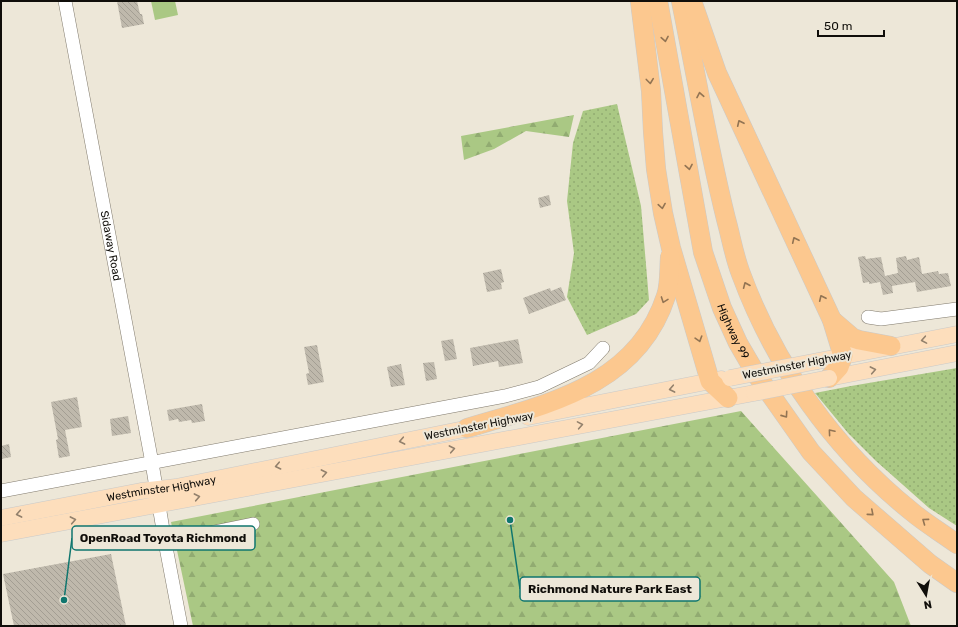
<svg xmlns="http://www.w3.org/2000/svg" width="958" height="627" font-family="Rubik,sans-serif">
<style>
.grass{fill:url(#grass-dots)}
.forest{fill:url(#forest-firs)}
.park{fill:#aac884}
.building{fill:url(#building-back-hatch)}
.lines{fill:none;stroke-linecap:round;stroke-linejoin:round}
.minor-casing{stroke:#807a6d;stroke-width:14}
.major-casing{stroke:#cacac9;stroke-width:17}
.highway-casing{stroke:#cacac9;stroke-width:20}
.minor{stroke:#fff;stroke-width:13}
.major{stroke:#fddebc;stroke-width:16}
.highway{stroke:#fcc88f;stroke-width:19}
.major-bridge-casing{stroke:#cacac9;stroke-width:17;stroke-linecap:butt}
.major-bridge{stroke:#fddebc;stroke-width:16}
.oneway{stroke:#927453}
.oneway2{stroke:#92806c}
.labels{text-anchor:middle;dominant-baseline:central;stroke-width:4;stroke-linejoin:round;paint-order:stroke}
.street-label{font-size:11px;fill:#100e0a;stroke:#ede7d8}
.leader{fill:none;stroke:#0f766e;stroke-width:1.5}
.callout-dot{fill:#0f766e;stroke:#ede7d8;stroke-width:1.5}
.callout{fill:#ede7d8;stroke:#0f766e;stroke-width:1.5}
.callout-label{font-size:12px;text-anchor:middle;font-weight:bold;fill:#100e0a}
</style>
<defs>
<pattern id="grass-dots" width="8" height="8" patternUnits="userSpaceOnUse"><rect width="8" height="8" fill="#aac884"/><path d="M2 2h.1M6 6h.1" fill="none" stroke="#91ab71" stroke-width="1.8" stroke-linecap="round"/></pattern>
<pattern id="forest-firs" width="22" height="20" patternUnits="userSpaceOnUse"><rect width="22" height="20" fill="#aac884"/><path d="M5 1l3.5 6h-7zM16 11l3.5 6h-7z" fill="#91ab71"/></pattern>
<pattern id="building-back-hatch" width="6" height="6" patternUnits="userSpaceOnUse"><rect width="6" height="6" fill="#bfb9ac"/><path d="M-1 5l2 2M0 0l6 6M5-1l2 2" fill="none" stroke="#a39e93"/></pattern>
</defs>
<rect width="100%" height="100%" fill="#ede7d8"/>
<path class="grass" d="M617,104L641,206L649,300L636,314L587,335L567,297L574,253L567,201L573,143L583,111Z
M957,368V526L929,508L876,461L848,433L815,393L851,386Z"/>
<path class="forest" d="M574,115L569,137L526,131L494,149L464,160L461,136Z
M741,411L894,582L911,626H193L171,522Z"/>
<path class="park" d="M151,1H175L178,15L155,20Z"/>
<path class="building" d="M117,1H137L140,14H142L144,24L122,28Z
M549,195L551,205L540,208L538,198Z
M865,256L866,259L881,257L885,276L898,273L896,258L906,256L907,260L919,257L922,274L938,271L939,274L948,273L951,286L917,292L915,282L892,286L893,293L883,295L880,282L869,284V282L863,283L858,257Z
M501,269L504,282L501,283L502,289L487,292L483,273Z
M561,287L566,300L529,314L523,298L550,288L551,291Z
M453,339L457,359L445,361L441,341Z
M518,339L523,363L499,367L498,361L473,366L470,348Z
M317,345L324,382L308,385L306,374L309,373L304,347Z
M434,362L437,379L426,381L423,363Z
M401,364L405,385L391,387L387,367Z
M77,397L82,427L65,430L70,456L59,458L56,440L58,439L51,402Z
M202,404L205,421L192,423L191,420L179,422L178,419L169,421L167,410Z
M128,416L131,433L112,436L110,419Z
M9,444L11,457L1,459V446Z
M111,554L126,626H14L3,574Z"/>
<g class="lines">
<g class="minor-casing">
<g id="minor">
<path id="s1" d="M65,1L152,463L165,542L181,626"/>
<path d="M868,317L881,319L957,309"/>
<path d="M1,491L505,396L539,387L589,363L603,348"/>
<path d="M165,542L253,524"/>
</g>
</g>
<g class="major-casing">
<g id="major">
<path d="M818,361L957,334"/>
<path d="M829,378L957,353"/>
<path d="M528,417L721,379"/>
<path id="s2" d="M1,518L141,491L176,487L479,426"/>
<path d="M1,534L754,393"/>
</g>
</g>
<g class="highway-casing">
<g id="highway">
<path d="M640,1L651,91L653,132L656,169L663,213L671,248L710,381L728,398"/>
<path id="s3" d="M658,1L703,252L722,308L738,343L756,374L811,452L854,498L930,564L957,583"/>
<path d="M681,1C696,74 708,147 726,219C731,237 734,256 741,274C775,366 834,449 911,511C925,523 942,533 957,544"/>
<path d="M692,1L717,73L832,320L843,356L839,367L829,378"/>
<path d="M832,320L853,338L859,340L891,346"/>
<path d="M467,428C547,404 637,386 666,296C670,285 669,270 670,257"/>
</g>
</g>
<use href="#minor" class="minor"/>
<use href="#major" class="major"/>
<use href="#highway" class="highway"/>
<g class="major-bridge-casing">
<path id="major-bridge" d="M730,378L818,361
M754,393L829,378"/>
</g>
<use href="#major-bridge" class="major-bridge"/>
</g>
<defs><path id="oneway-chevron" d="M-2-3.5L2.5 0L-2 3.5" fill="none" stroke-width="1.6" stroke-linecap="round" stroke-linejoin="round"/></defs>
<g class="oneway">
<use href="#oneway-chevron" transform="translate(665 39) rotate(80)"/>
<use href="#oneway-chevron" transform="translate(650 81) rotate(83)"/>
<use href="#oneway-chevron" transform="translate(700 95) rotate(-101)"/>
<use href="#oneway-chevron" transform="translate(740 123) rotate(-115)"/>
<use href="#oneway-chevron" transform="translate(689 167) rotate(80)"/>
<use href="#oneway-chevron" transform="translate(662 206) rotate(81)"/>
<use href="#oneway-chevron" transform="translate(795 240) rotate(-115)"/>
<use href="#oneway-chevron" transform="translate(746 285) rotate(-113)"/>
<use href="#oneway-chevron" transform="translate(822 298) rotate(-115)"/>
<use href="#oneway-chevron" transform="translate(664 300) rotate(110)"/>
<use href="#oneway-chevron" transform="translate(699 339) rotate(73)"/>
<use href="#oneway-chevron" transform="translate(785 415) rotate(55)"/>
<use href="#oneway-chevron" transform="translate(831 432) rotate(-130)"/>
<use href="#oneway-chevron" transform="translate(871 513) rotate(41)"/>
<use href="#oneway-chevron" transform="translate(925 521) rotate(-144)"/>
</g>
<g class="oneway2">
<use href="#oneway-chevron" transform="translate(924 340) rotate(170)"/>
<use href="#oneway-chevron" transform="translate(873 370) rotate(-11)"/>
<use href="#oneway-chevron" transform="translate(672 389) rotate(169)"/>
<use href="#oneway-chevron" transform="translate(580 425) rotate(-10)"/>
<use href="#oneway-chevron" transform="translate(402 441) rotate(169)"/>
<use href="#oneway-chevron" transform="translate(452 449) rotate(-11)"/>
<use href="#oneway-chevron" transform="translate(278 466) rotate(168)"/>
<use href="#oneway-chevron" transform="translate(324 473) rotate(-11)"/>
<use href="#oneway-chevron" transform="translate(197 497) rotate(-11)"/>
<use href="#oneway-chevron" transform="translate(19 514) rotate(169)"/>
<use href="#oneway-chevron" transform="translate(73 520) rotate(-11)"/>
</g>
<g class="labels">
<g class="street-label">
<text stroke="none"><textPath href="#s1" startOffset="249">Sidaway Road</textPath></text>
<text stroke="none"><textPath href="#s3" startOffset="340">Highway 99</textPath></text>
<text transform="translate(797 365) rotate(-11)">Westminster Highway</text>
<text transform="translate(479 426) rotate(-11)">Westminster Highway</text>
<text stroke="none"><textPath href="#s2" startOffset="163">Westminster Highway</textPath></text>
</g>
</g>
<path class="leader" d="M64 600L72 538M510 520L520 589"/>
<g class="callout-dot">
<circle cx="64" cy="600" r="4"/>
<circle cx="510" cy="520" r="4"/>
</g>
<g class="callout">
<rect x="72" y="526" width="183" height="24" rx="4"/>
<rect x="520" y="577" width="180" height="24" rx="4"/>
</g>
<g class="callout-label">
<text x="163" y="542">OpenRoad Toyota Richmond</text>
<text x="610" y="593">Richmond Nature Park East</text>
</g>
<rect width="958" height="627" fill="none" stroke="#100e0a" stroke-width="4"/>
<g transform="translate(926 595) rotate(169)" stroke="#ede7d8" stroke-width="3" paint-order="stroke">
<path d="M0-3L7 15L0 10L-7 15Z" fill="#100e0a"/>
<text y="-6" font-size="11" font-weight="bold" text-anchor="middle" fill="#100e0a">N</text>
</g>
<path d="M818 30v6h66v-6" fill="none" stroke="#100e0a" stroke-width="2"/>
<text x="824" y="30" font-size="12" fill="#100e0a" stroke="#ede7d8" stroke-width="3" paint-order="stroke">50 m</text>
</svg>
